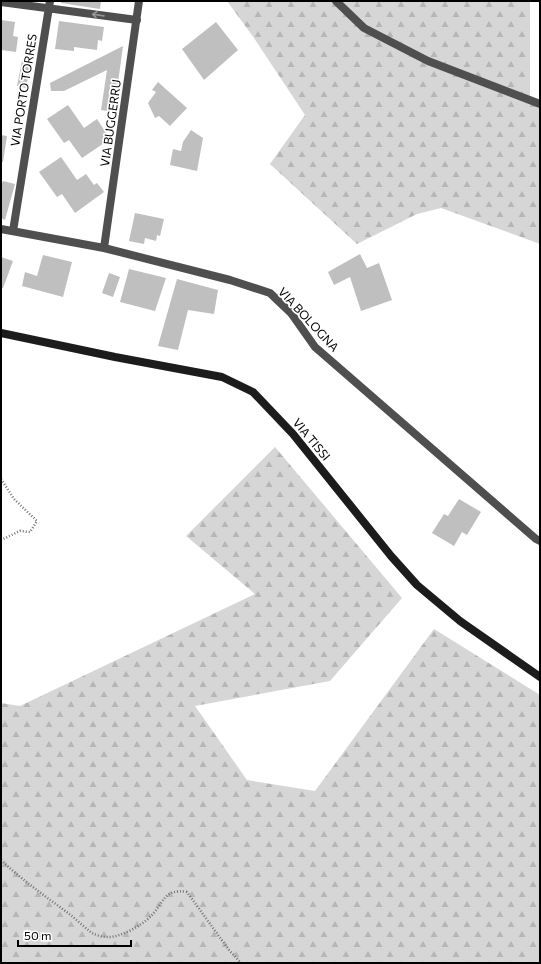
<svg xmlns="http://www.w3.org/2000/svg" width="541" height="964" font-family="Commissioner,sans-serif">
<style>
.forest{fill:url(#forest-firs)}
.building{fill:#bfbfbf}
.lines{fill:none;stroke-linecap:round;stroke-linejoin:round}
.path{stroke:#717171;stroke-width:2.5;stroke-dasharray:1 2;stroke-linecap:butt}
.minor{stroke:#4f4f4f;stroke-width:8}
.secondary{stroke:#1c1c1c;stroke-width:8}
.oneway{stroke:#959595}
.labels{text-anchor:middle;dominant-baseline:central;stroke-width:3.5;stroke-linejoin:round;paint-order:stroke}
.street-label{font-size:12px;fill:#000;stroke:#fff}
</style>
<defs>
<pattern id="forest-firs" width="22" height="20" patternUnits="userSpaceOnUse"><rect width="22" height="20" fill="#d6d6d6"/><path d="M5 1l3.5 6h-7zM16 11l3.5 6h-7z" fill="#b6b6b6"/></pattern>
</defs>
<rect width="100%" height="100%" fill="#fff"/>
<path class="forest" d="M227,1H530V102L540,107V244L441,208L417,214L357,244L270,164L305,115L254,38Z
M275,447L402,598L330,681L195,706L247,780L315,791L434,629L540,695V963H1V703L20,706L255,594L186,536Z"/>
<path class="building" d="M61,1H101L100,9L61,3Z
M1,20L15,22L13,36L18,37L16,52L1,50Z
M59,21L104,27L102,41L98,40L97,50L74,47V51L55,49Z
M216,22L238,50L204,80L182,49Z
M123,46L114,112L101,110L107,70L64,91H51L50,83Z
M22,61L31,62L26,88L17,86Z
M158,82L187,108L170,126L159,116L155,118L148,103L156,92L152,90Z
M68,105L84,128L97,119L110,139L82,158L69,140L64,143L47,119Z
M191,130L203,138L197,171L170,165L173,149L181,151L183,142Z
M1,135L7,136L3,162H1Z
M61,157L77,180L86,174L94,185L97,183L104,192L75,213L62,194L57,197L39,172Z
M3,181L15,184L5,220L1,218V185Z
M135,213L164,219L160,236L157,235L156,241L145,238L144,244L129,241Z
M360,254L367,268L379,263L392,300L361,311L350,277L334,285L328,272Z
M43,255L72,262L63,297L22,286L25,272L37,276Z
M1,257L13,261L3,288H1Z
M129,269L166,278L155,311L120,302Z
M109,273L120,277L113,297L102,293Z
M177,279L218,290L214,314L188,310L178,350L158,346Z
M459,499L481,512L467,535L462,532L454,546L432,533L444,514L448,516Z"/>
<g class="lines">
<path class="path" d="M1,479L14,499L37,521L30,532L20,531L1,540
M1,860C22,880 45,896 68,913C76,919 84,927 92,933C96,935 102,937 107,937C119,938 141,926 150,917C164,904 163,888 187,892L229,950L241,963"/>
<path class="minor" d="M336,1L364,28L428,61L540,104
M1,2L137,20
M1,229L104,248L230,280L270,293L291,313L315,347L536,539L540,541
M13,231L50,1
M104,248L139,1"/>
<path class="secondary" d="M1,333L115,357L222,377L253,392L293,434L391,556L417,585L460,621L540,677"/>
</g>
<defs><path id="oneway-shaft" d="M-6 0H5M1.5-3L5.5 0L1.5 3" fill="none" stroke-width="1.6" stroke-linecap="round" stroke-linejoin="round"/></defs>
<use class="oneway" href="#oneway-shaft" transform="translate(98 15) rotate(-172)"/>
<g class="labels">
<g class="street-label">
<text transform="translate(23 90) rotate(-81)">VIA PORTO TORRES</text>
<text transform="translate(110 123) rotate(-82)">VIA BUGGERRU</text>
<text transform="translate(309 319) rotate(47)">VIA BOLOGNA</text>
<text transform="translate(312 439) rotate(50)">VIA TISSI</text>
</g>
</g>
<rect width="541" height="964" fill="none" stroke="#000000" stroke-width="4"/>
<path d="M18 940v6h113v-6" fill="none" stroke="#000000" stroke-width="2"/>
<text x="24" y="940" font-size="12" fill="#000000" stroke="#ffffff" stroke-width="3" paint-order="stroke">50 m</text>
</svg>
